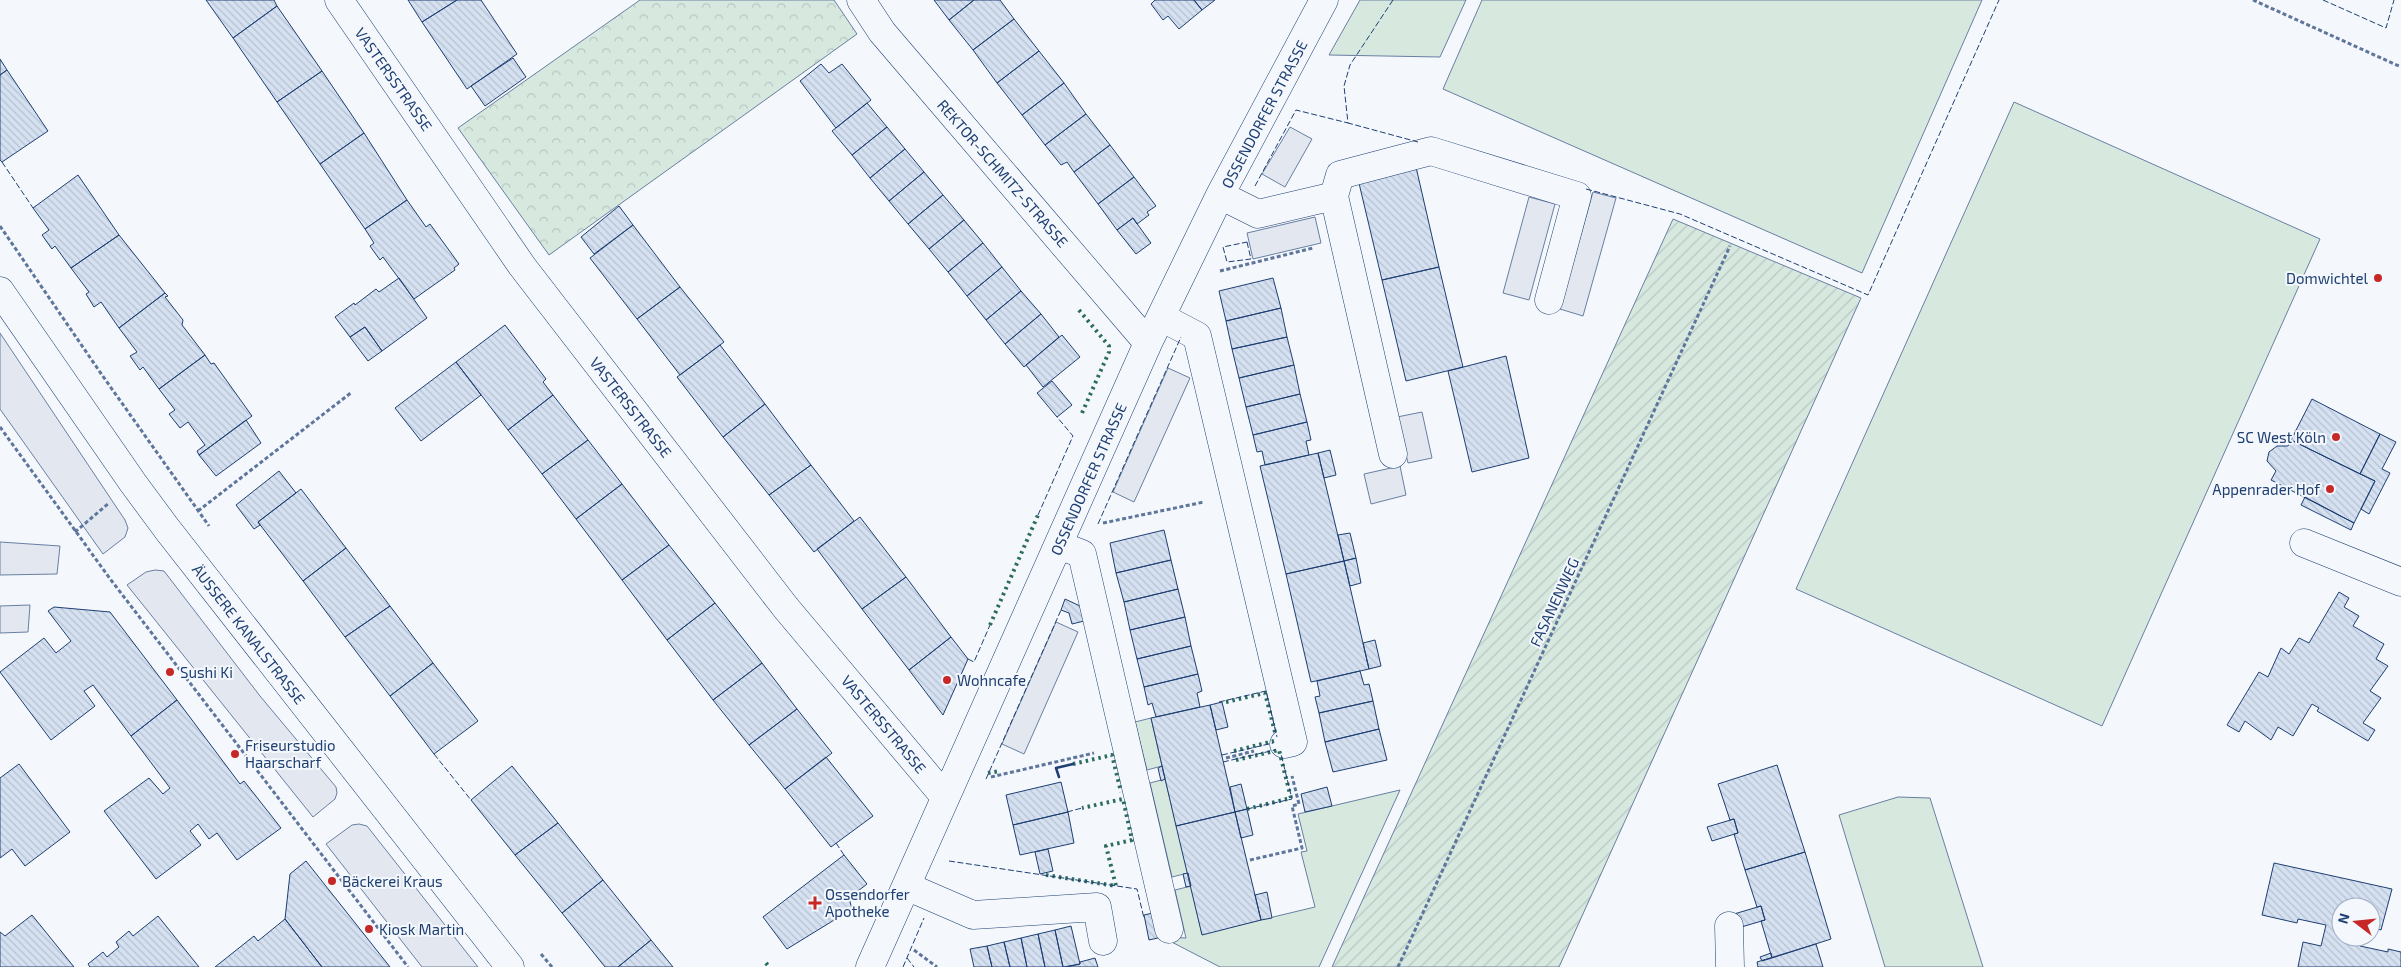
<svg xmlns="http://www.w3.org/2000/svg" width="2401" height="967" font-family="'Exo 2',sans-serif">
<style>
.grass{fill:#d7e8df;stroke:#687fa3}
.park{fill:url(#park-crowns);stroke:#687fa3}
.garden{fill:url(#garden-furrows);stroke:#687fa3}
.parking{fill:#e3e8f0;stroke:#687fa3}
.building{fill:url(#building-back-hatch);stroke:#1d3f73}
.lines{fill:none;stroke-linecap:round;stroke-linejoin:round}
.minor-casing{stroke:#1d3f73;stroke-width:29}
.major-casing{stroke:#1d3f73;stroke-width:29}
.path{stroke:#5e769c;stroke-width:3;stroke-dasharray:4 2.5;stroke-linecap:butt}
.minor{stroke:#f4f7fb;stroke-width:28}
.major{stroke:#f4f7fb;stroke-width:28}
.hedge{stroke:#2c6c60;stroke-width:4;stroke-dasharray:2.5 4;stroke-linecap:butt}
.fence{stroke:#1d3f73;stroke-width:1;stroke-dasharray:6 2.5;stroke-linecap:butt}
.wall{stroke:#1d3f73;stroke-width:2.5}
.poi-dot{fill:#c62828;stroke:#f4f7fb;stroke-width:2}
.labels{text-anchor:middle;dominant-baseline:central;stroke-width:4;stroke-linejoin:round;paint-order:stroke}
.street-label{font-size:15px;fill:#1d3f73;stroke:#f4f7fb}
.poi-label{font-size:15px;fill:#1d3f73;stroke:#f4f7fb;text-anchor:start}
</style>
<defs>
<pattern id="park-crowns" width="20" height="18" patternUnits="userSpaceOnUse" patternTransform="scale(1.25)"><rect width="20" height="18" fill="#d7e8df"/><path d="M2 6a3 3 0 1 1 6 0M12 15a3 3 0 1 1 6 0" fill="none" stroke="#b8c8c3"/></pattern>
<pattern id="garden-furrows" width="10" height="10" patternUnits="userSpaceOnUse" patternTransform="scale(1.25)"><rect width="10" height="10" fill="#d7e8df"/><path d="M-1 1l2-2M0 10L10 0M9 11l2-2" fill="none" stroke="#b8c8c3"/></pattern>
<pattern id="building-back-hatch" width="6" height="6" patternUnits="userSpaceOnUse" patternTransform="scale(1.25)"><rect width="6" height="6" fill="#d5e0f0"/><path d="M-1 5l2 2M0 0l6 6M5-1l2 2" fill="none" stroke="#b6c1d1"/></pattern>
</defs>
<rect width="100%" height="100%" fill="#f4f7fb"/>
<path class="grass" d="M1360,0H1466L1440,57L1329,55Z
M1482,0H1982L1862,273L1443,89Z
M2014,102L2320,239L2102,726L1796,589Z
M1151,718L1162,766L1147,770L1135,722Z
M1165,779L1188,873L1172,877L1150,783Z
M1400,790L1319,967H1220L1162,937L1186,938L1175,890L1191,886L1202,934L1315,907L1301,852L1307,851L1298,814Z
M1898,797L1930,798L1983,967H1885L1839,815Z"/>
<path class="park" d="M640,0H834L857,34L549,255L458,128Z"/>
<path class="garden" d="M1673,219L1861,298L1559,967H1332Z"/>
<path class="parking" d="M1290,127L1312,139L1285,187L1262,174Z
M1593,192L1616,198L1583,316L1560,309Z
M1529,197L1555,204L1529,300L1503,293Z
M1315,217L1321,243L1253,259L1247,233Z
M0,333L125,520L128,528L125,537L103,554L0,409Z
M1168,368L1190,378L1134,502L1113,492Z
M1422,412L1432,458L1408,463L1397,417Z
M1400,466L1406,495L1371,504L1364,474Z
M0,542L60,546L57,574L0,575Z
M155,570L164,571L260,696L336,787L337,793L335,799L313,817L127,585L146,572Z
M30,605L28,632L0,633V606Z
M1056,622L1078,632L1024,754L1002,744Z
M359,824L367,826L478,967H422L326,844L352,825Z"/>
<path class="building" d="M206,0H274L277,6L233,38Z
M408,0H457L422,22Z
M457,0H481L517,54L467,89L422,22Z
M934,0H974L949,20Z
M974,0H1000L1014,19L973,50L949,20Z
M1155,0H1194L1202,10L1179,29L1168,16L1163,20L1151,4Z
M1194,0H1215L1202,10Z
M277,6L322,71L277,102L233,38Z
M1014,19L1039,51L997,83L973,50Z
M1039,51L1064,83L1022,115L997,83Z
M513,58L526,77L485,106L471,86Z
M0,59L7,70L0,75Z
M821,64L829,73L842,64L871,100L836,128L800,81Z
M7,70L48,131L2,162L0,160V75Z
M322,71L364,133L320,164L277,102Z
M1064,83L1086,114L1045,145L1022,115Z
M867,103L887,127L852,155L832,131Z
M1086,114L1110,145L1074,172L1067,162L1061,165L1045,145Z
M887,127L905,149L870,178L852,155Z
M364,133L407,200L365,229L320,164Z
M1110,145L1134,177L1098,204L1074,172Z
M905,149L924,172L889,201L870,178Z
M1416,167L1439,267L1382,280L1358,179Z
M924,172L943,195L908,224L889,201Z
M78,175L119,235L71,268L55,246L52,249L42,235L49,230L33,208Z
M1134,177L1156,206L1147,212L1149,215L1137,224L1133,218L1117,230L1098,204Z
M943,195L964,220L929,249L908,224Z
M407,200L426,227L430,224L459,264L454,268L455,270L414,299L383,257L380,260L370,246L374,243L365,229Z
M619,206L633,225L594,254L581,237Z
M1133,218L1151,243L1136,254L1117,230Z
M964,220L983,243L948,272L929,249Z
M633,225L680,287L637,319L590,258Z
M119,235L165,293L119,328L101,302L94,307L86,294L89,292L71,268Z
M983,243L1002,267L967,296L948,272Z
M1002,267L1021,291L986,320L967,296Z
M1439,267L1463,367L1406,381L1382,280Z
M399,278L427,318L382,351L365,327L350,337L335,317L354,303L355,305L376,289L379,292Z
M1273,278L1281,308L1226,321L1219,291Z
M680,287L724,342L680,375L637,319Z
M1021,291L1041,314L1005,344L986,320Z
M165,293L168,296L165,297L183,320L182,325L205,355L159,389L143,367L140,370L130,356L137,352L119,328Z
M1281,308L1287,337L1232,349L1226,321Z
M1041,314L1059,337L1024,367L1005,344Z
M505,325L546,379L543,382L553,395L508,430L456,362Z
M365,327L382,351L368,361L350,337Z
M1062,335L1080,357L1043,387L1026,365Z
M1287,337L1294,365L1239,378L1232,349Z
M720,345L765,404L723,437L677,377Z
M205,355L211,364L214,363L252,416L199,455L197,451L205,445L188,422L180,428L169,414L175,410L159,389Z
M1506,356L1529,458L1472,472L1448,371Z
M456,362L481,395L421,441L395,408Z
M1294,365L1300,394L1246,407L1239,378Z
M1052,381L1072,405L1057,417L1037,393Z
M1300,394L1307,422L1253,435L1246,407Z
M553,395L588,440L542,474L508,430Z
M2312,399L2380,434L2360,474L2291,440Z
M765,404L811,465L769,495L723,437Z
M246,420L261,443L216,476L199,455Z
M1307,422L1311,440L1306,441L1309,455L1265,465L1262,451L1257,452L1253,435Z
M2380,434L2396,442L2382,469L2390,473L2369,514L2361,509L2375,481L2360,474Z
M588,440L622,484L576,519L542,474Z
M2291,440L2375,481L2354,523L2271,480L2276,471L2267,461L2269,452L2277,446H2288Z
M1330,450L1336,475L1324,478L1318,453Z
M1318,453L1344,561L1286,574L1260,466Z
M811,465L854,521L814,552L769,495Z
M279,471L296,493L258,522L260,525L254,529L236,505Z
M622,484L669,545L622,580L576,519Z
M301,489L346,548L303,581L258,522Z
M2305,497L2354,523L2351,530L2301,505Z
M860,517L906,577L862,609L817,549Z
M1164,530L1171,560L1116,573L1110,543Z
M1350,533L1356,558L1344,561L1338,535Z
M669,545L715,603L667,640L622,580Z
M346,548L390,606L345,637L303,581Z
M1356,558L1361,583L1350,586L1344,561Z
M1171,560L1178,589L1124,602L1116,573Z
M1344,561L1369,669L1311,682L1286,574Z
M906,577L951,637L909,670L862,609Z
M1178,589L1185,617L1130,630L1124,602Z
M2339,592L2349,598L2344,607L2359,616L2353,626L2384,644L2376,659L2388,666L2370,691L2381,698L2363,723L2375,730L2368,741L2317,711L2319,708L2312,704L2293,736L2278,727L2271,740L2245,721L2239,732L2227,725L2259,672L2268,677L2281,648L2289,654L2299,638L2309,643Z
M1065,599L1080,606L1084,621L1072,624L1069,613L1061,610Z
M715,603L762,663L713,700L667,640Z
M390,606L433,663L390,696L345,637Z
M54,607L110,612L177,700L131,736L93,685L84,691L95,706L51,740L0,672L44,638L56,653L71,641L48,611Z
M1185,617L1191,646L1137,659L1130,630Z
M951,637L968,659L943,715L909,670Z
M1375,640L1381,666L1369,669L1363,643Z
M1191,646L1198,674L1144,687L1137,659Z
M433,663L478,721L434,754L390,696Z
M762,663L797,709L749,745L713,700Z
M1360,671L1364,685L1369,684L1373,701L1319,713L1315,697L1320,696L1317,681Z
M1198,674L1202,691L1197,693L1200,707L1156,717L1152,703L1148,705L1144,687Z
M177,700L240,784L244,781L281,828L237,860L217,833L209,839L198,824L190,831L201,845L156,879L104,811L149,778L163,794L170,788L131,736Z
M1373,701L1379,729L1325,742L1319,713Z
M1222,702L1228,727L1216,730L1210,705Z
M1210,705L1235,812L1176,826L1151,718Z
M797,709L832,753L785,789L749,745Z
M1379,729L1387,760L1333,772L1325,742Z
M826,757L873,816L831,847L785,789Z
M19,764L70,832L25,866L12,849L0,858V778Z
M1777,765L1805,852L1745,870L1734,834L1738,833L1734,819L1730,820L1718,784Z
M512,766L558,823L515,855L471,800Z
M1162,766L1165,779L1161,781L1158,768Z
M1061,782L1068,812L1013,825L1006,795Z
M1241,784L1247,809L1235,812L1230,787Z
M1327,787L1332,806L1305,812L1301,794Z
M1247,809L1253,835L1241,838L1235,812Z
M1068,812L1074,843L1020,855L1013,825Z
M1235,812L1261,920L1202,935L1176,826Z
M1734,819L1738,833L1712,841L1707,827Z
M558,823L603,880L562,913L515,855Z
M1048,849L1053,871L1040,874L1035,852Z
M1805,852L1831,939L1772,958L1761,921L1765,920L1761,906L1757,907L1745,870Z
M844,855L867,884L849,898L852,909L787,949L763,917Z
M306,861L390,967H322L285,919L290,874Z
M2274,863L2392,889L2381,930L2371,927V907H2341V937H2363L2360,946L2388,952V949L2401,952V967H2298L2303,942L2321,946L2326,925L2298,919L2297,923L2262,915Z
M1188,873L1191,886L1186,887L1183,874Z
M603,880L651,940L618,967H605L562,913Z
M1267,892L1272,918L1261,920L1255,895Z
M1761,906L1765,920L1738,928L1734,914Z
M1153,913L1162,937L1149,940L1144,915Z
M32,915L74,967H0V932L5,936Z
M158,916L199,967H90L88,964L103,952L107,957L119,947L116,942L129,931L133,936Z
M285,919L322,967H215L254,936L258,941Z
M1071,926L1080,964L1063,967L1055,930Z
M1055,930L1063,967H1045L1038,934Z
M1038,934L1045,967H1027L1021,938Z
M1021,938L1027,967H1010L1004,942Z
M651,940L673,967H618Z
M1004,942L1010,967H992L987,946Z
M1816,944L1823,967H1758L1757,962Z
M987,946L992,967H974L970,949Z
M1771,953L1772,958L1762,961L1760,957Z
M1095,958L1098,967H1067L1080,964V962Z"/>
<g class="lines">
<g class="minor-casing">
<path id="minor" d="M339,0L522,266L786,608L945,797
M861,0L882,32L1148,343
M1220,195L1258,214L1334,196L1393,454
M1334,196L1340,175L1431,151L1577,196L1549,300
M1161,317L1197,336L1293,742L1284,744
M2304,543L2401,582
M1059,545L1082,554L1169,929
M906,886L973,915L1097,907L1103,941
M1729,926L1730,967
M870,967L1148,343L1220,195L1324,0"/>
</g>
<g class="major-casing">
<path id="major" d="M0,291L133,483L167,529L510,967"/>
</g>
<path class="path" d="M2253,0L2401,67
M0,226L102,375L209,526
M1220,271L1313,248
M0,427L111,580L408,967
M198,511L352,392
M1103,523L1204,502
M75,532L109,503
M1226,758L1254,751
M991,777L1094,753
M1250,860L1302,848L1292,806L1299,804L1292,776
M914,950L937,967
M541,954L552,967
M1398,967L1730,246"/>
<use href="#minor" class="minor"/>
<use href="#major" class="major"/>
<path class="hedge" d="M1079,310L1109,346V352L1082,413
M990,625L1038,515
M1226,702L1265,693L1276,736
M1234,751L1274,741
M1236,760L1279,750L1291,798L1247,809
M1073,764L1112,755L1121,792
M988,773L1000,771
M1046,875L1116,886L1106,846L1132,840L1123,799L1082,808
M766,963L769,967"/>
<path class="fence" d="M1393,0L1350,65L1344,86L1348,123L1418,142
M2323,0L2386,28L2394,0
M2,162L33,208
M1255,186L1296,110L1348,123
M1586,189L1680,214L1868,295L1999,0
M1247,242L1251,259L1227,262L1223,247Z
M1038,515L1073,436L1057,417
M1098,524L1181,337
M968,659L974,662L990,625
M1219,702L1266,691L1277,737
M434,754L471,800
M1222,755L1273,743
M1223,762L1275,750
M986,779L1061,610
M1247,809L1292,799L1281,754
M1067,812L1082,808
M836,843L844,855
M949,861L1137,889L1144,918
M907,958L914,967
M903,967L924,918"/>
<path class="wall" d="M1059,777L1056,768L1073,764"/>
</g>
<g class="poi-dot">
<circle cx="2378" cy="278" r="5"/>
<circle cx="2336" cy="437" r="5"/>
<circle cx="2330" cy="489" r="5"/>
<circle cx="170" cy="672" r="5"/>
<circle cx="947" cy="680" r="5"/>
<circle cx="235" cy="754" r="5"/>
<circle cx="332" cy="881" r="5"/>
<path d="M812.5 895.5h5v5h5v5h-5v5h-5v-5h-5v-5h5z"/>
<circle cx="369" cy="929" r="5"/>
</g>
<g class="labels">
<g class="street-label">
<text transform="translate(394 79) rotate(55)">VASTERSSTRASSE</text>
<text transform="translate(1264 114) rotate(-62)">OSSENDORFER STRASSE</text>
<text transform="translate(1003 173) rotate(49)">REKTOR-SCHMITZ-STRASSE</text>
<text transform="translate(631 407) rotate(52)">VASTERSSTRASSE</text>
<text transform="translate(1088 479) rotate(-66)">OSSENDORFER STRASSE</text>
<text transform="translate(1554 602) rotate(-65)">FASANENWEG</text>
<text transform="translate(249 634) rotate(52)">ÄUSSERE KANALSTRASSE</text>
<text transform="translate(884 724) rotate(50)">VASTERSSTRASSE</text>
</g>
<g class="poi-label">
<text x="2368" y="278" text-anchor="end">Domwichtel</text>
<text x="2326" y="437" text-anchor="end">SC West Köln</text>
<text x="2320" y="489" text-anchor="end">Appenrader Hof</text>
<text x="180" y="672">Sushi Ki</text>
<text x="957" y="680">Wohncafe</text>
<text x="245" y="745">Friseurstudio<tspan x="245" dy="17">Haarscharf</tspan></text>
<text x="342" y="881">Bäckerei Kraus</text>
<text x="825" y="894">Ossendorfer<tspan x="825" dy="17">Apotheke</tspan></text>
<text x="379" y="929">Kiosk Martin</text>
</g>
</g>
<g transform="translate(2356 922) rotate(286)"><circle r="24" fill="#f4f7fb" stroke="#9eadc5"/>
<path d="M0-4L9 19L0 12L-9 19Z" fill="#c62828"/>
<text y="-8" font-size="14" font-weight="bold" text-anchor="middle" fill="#1d3f73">N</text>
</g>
</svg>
